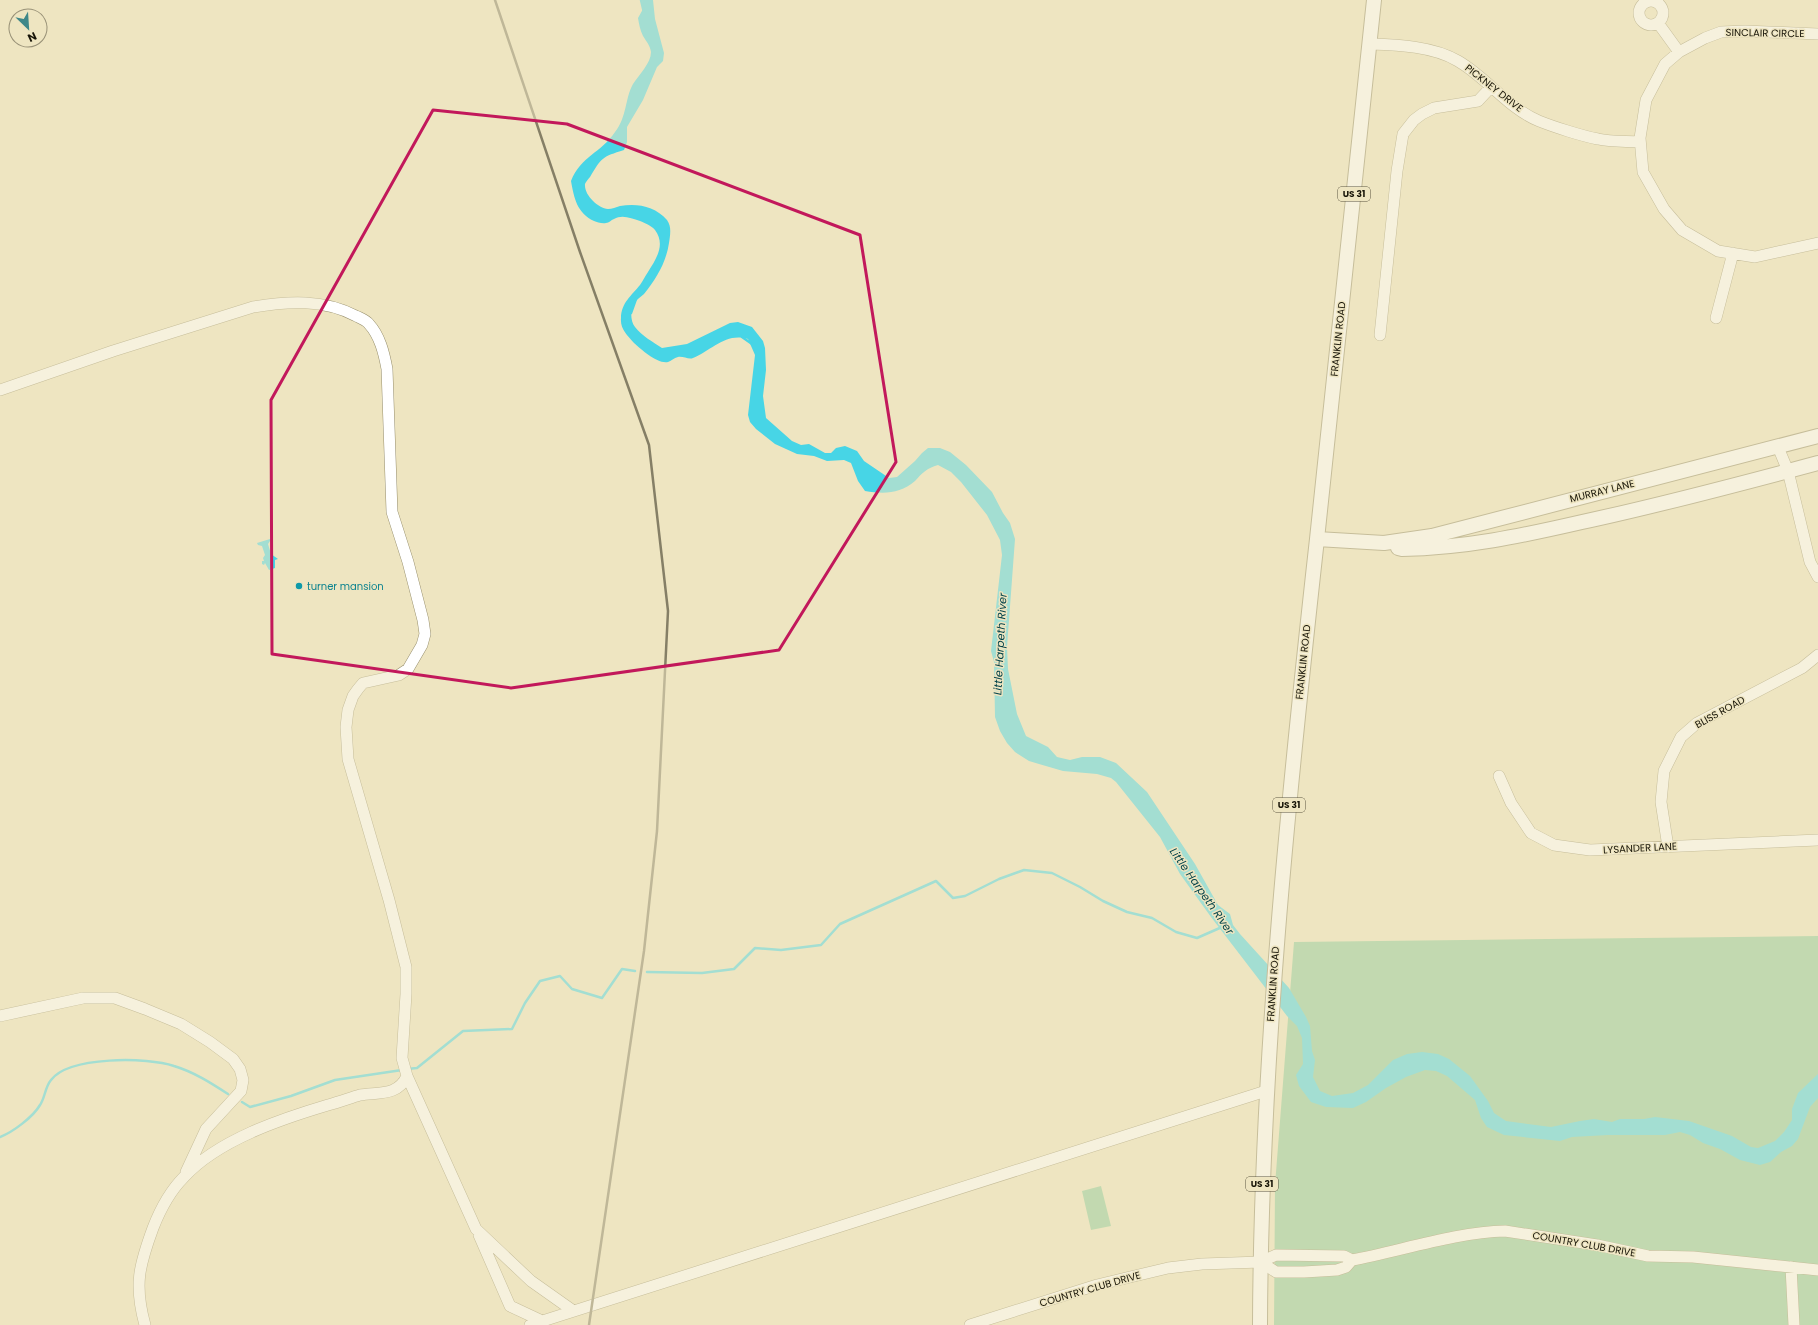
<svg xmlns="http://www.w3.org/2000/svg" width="1818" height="1325" font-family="Poppins,sans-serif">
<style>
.green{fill:#8dcb9b}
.water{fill:#47d5e6}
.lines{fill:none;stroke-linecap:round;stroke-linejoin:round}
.stream{stroke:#47d5e6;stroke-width:2.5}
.minor-casing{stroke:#968e6c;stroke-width:12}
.major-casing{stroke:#968e6c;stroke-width:16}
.minor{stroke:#fff;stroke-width:11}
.major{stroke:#fff;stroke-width:14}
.rail{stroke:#857f66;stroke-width:2.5}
.marked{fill:none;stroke:#c2185b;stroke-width:3;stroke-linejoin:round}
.culture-dot{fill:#0f9aa8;stroke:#eee5c1;stroke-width:1.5}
.labels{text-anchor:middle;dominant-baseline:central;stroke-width:3;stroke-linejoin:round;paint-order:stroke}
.shield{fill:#eee5c1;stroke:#58533f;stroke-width:1}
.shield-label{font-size:9px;font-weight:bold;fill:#171407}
.street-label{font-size:10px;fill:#171407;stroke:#eee5c1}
.culture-label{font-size:10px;fill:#0d838f;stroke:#eee5c1;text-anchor:start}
.water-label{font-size:11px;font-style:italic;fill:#004249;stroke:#eee5c1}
</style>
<rect width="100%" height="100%" fill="#eee5c1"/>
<path class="green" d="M1818,936V1325H1274L1275,1185L1294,942Z
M1101,1186L1111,1226L1091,1230L1082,1191Z"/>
<path class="water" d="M642,0H653L655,19L664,53L663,61L657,67L643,100L627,127V142L624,150C602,157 602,157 590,177C588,179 586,182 585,184C584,195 598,208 608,209C612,209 616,207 620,206C637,203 655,206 667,220C672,227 670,235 669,243C666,263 656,279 644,294C641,297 637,299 635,302C630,308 630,321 635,327C642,336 653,342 662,348L687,344L730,323L738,322L752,327L763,341L765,348L766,370L763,396L766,418L792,441L801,445L809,444L825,453H831L836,448L845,446L857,451L864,461L889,478L897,477L915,461L922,453L928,448H940L950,452L966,465L992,492L1003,513L1010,523L1015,539L1007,647L1008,669L1017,714L1026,736L1048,747L1057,757L1070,760L1082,757H1100L1116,763L1147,792L1195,864L1218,905L1230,914L1233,925L1240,934L1289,988L1306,1017L1310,1026L1312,1051L1315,1060L1313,1077L1320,1091L1332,1096L1353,1093L1368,1085L1393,1060L1407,1054L1422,1052L1438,1054L1449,1059L1470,1076L1488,1101L1494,1113L1506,1121L1551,1127L1580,1121L1594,1119L1612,1122L1620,1119H1644L1655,1117L1689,1121L1732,1136L1751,1147L1758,1148L1775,1141L1784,1132L1792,1120V1109L1798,1093L1818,1074V1098L1810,1107L1798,1139L1792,1146L1781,1152L1770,1162L1760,1165L1740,1160L1720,1149L1703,1143L1690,1135L1680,1132L1665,1135H1608L1572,1137L1560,1141L1504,1135L1487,1127L1481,1118L1475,1100L1447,1076L1436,1071L1425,1070L1406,1077L1386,1088L1366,1102L1353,1108L1326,1107L1311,1102L1299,1086L1296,1075L1303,1064L1302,1038L1297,1026L1287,1016L1211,917L1180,874L1160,837L1116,782L1111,778L1097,774L1063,771L1039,764L1029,761L1015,752L1007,743L1000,731L995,717L994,662L991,651L1002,555L1000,540L987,515L961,482L951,472L938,465C927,468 922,473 915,481C900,494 884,494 865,491L858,481L851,463L844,460L827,461L814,456L797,454L775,444L756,429L750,422L748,415L755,355L748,339C726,332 712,350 693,358C689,360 683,356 678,357C674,358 671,361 668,362C657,364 642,350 634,343C627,335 620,329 621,318C621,303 632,295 640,285C643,281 645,276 648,272C656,259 666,245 655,230C652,226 645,223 640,221C631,218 622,214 614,219C611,220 609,223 606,223C602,224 597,222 594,221C577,213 574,198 571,181C581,156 601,153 615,132C627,117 625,98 633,84C639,75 651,63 651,52C650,45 646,41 643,36C640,30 639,24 638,18L643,9Z
M270,539V541L268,544L271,554L278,559L275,560V568L269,570L265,563L264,565L262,564V561H264L263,558L265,555L262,546L258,545L257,543Z"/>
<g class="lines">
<path class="stream" d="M641,0L644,13
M631,313L636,299
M742,337L752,344
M647,972L702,973L734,969L755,948L781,950L821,945L840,924L936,881L953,898L965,896L999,879L1024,870L1052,873L1080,887L1103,901L1127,912L1152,918L1176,932L1197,938L1222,927
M407,1069L417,1068L463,1031L512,1029L525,1003L540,981L560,976L572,989L602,998L622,969L635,971
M242,1102L250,1107L291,1096L335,1080L402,1070
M0,1137C13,1132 33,1117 40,1105C45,1098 45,1087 51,1080C69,1056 148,1057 174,1066C194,1072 211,1083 228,1094"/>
<g class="minor-casing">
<path id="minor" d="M1639 13a12 12 0 1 1 24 0a12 12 0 1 1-24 0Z
M1658,23L1679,52
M1818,34L1745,31L1721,32L1705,38L1679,52L1665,64L1646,100L1640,138L1643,172L1664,209L1682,230L1718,251L1755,257L1818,243
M1369,44C1398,45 1433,46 1458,61C1486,77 1509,109 1539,121C1554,127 1582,136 1598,139C1611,142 1627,141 1640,142
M1716,318L1733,253
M1380,335L1397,171L1403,134L1414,120L1422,114L1434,108L1478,101L1491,87
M0,390L113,351L253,307C288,301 324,299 356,316C360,318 366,320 369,324C380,336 384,353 387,369L392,512L408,562L423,620L425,634L422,645L408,669L399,675L363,683L358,689L353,696L348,710L346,727L348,759L389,900L406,967V994L402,1058L407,1076C398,1096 379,1092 360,1095C350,1098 339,1102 328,1105C281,1119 218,1140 184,1177C170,1191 160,1210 153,1228C139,1266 134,1285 145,1325
M1778,447L1788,471L1810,562L1818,577
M1499,776L1511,803L1531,833L1554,845L1590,850L1818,840
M1668,847L1661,802L1664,771L1681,737L1697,723L1802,668L1818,655
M0,1016L83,998H115L145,1009L181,1024L210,1042L233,1059L240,1069L243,1080L241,1091L206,1129L186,1172
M407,1076L476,1229L531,1281L572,1310
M479,1235L510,1306L542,1321
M1352,1260C1400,1251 1457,1232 1505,1231L1597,1245L1648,1256L1693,1257L1818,1270
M1791,1267L1794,1325
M530,1325L1266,1091
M970,1325L1097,1285L1168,1268L1202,1264L1261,1262L1276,1255L1344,1256L1352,1260L1346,1267L1337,1270L1304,1272H1276L1261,1262"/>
</g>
<g class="major-casing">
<path id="major" d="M1317,539L1384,543L1432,536L1818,436
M1398,548L1402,549C1465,548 1521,536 1582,522C1661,505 1740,484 1818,463
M1260,1325C1261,1062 1288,800 1317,539C1337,359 1354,179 1374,0"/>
</g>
<use href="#minor" class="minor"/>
<use href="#major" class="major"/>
<path class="rail" d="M495,0L580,252L649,445L668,611L657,831L644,951L589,1325"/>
</g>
<path d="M0 0H1818V1325H0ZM433,110L567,124L860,235L896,462L779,650L511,688L272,654L271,400Z" fill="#eee5c1" fill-opacity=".55" fill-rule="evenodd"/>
<path class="marked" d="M433,110L567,124L860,235L896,462L779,650L511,688L272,654L271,400Z"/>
<circle class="culture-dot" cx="299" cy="586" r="4"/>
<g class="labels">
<g class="shield">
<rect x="1338" y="187" width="32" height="14" rx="3"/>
<rect x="1273" y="798" width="32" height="14" rx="3"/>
<rect x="1246" y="1177" width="32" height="14" rx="3"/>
</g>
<g class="shield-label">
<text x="1354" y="194">US 31</text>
<text x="1289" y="805">US 31</text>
<text x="1262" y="1184">US 31</text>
</g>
<g class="street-label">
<text transform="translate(1765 33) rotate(1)">SINCLAIR CIRCLE</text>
<text transform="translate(1494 88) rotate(38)">PICKNEY DRIVE</text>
<text transform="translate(1338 339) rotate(-84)">FRANKLIN ROAD</text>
<text transform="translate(1602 491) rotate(-14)">MURRAY LANE</text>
<text transform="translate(1303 662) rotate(-84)">FRANKLIN ROAD</text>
<text transform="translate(1720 712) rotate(-29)">BLISS ROAD</text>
<text transform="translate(1640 848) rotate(-3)">LYSANDER LANE</text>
<text transform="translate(1273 984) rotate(-86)">FRANKLIN ROAD</text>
<text transform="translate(1584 1244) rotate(10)">COUNTRY CLUB DRIVE</text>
<text transform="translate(1090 1289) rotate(-16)">COUNTRY CLUB DRIVE</text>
</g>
<g class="culture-label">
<text x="307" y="586">turner mansion</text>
</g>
<g class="water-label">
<text transform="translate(1000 644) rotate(-87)">Little Harpeth River</text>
<text transform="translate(1202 891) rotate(55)">Little Harpeth River</text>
</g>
</g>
<g transform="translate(28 28) rotate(155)"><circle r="19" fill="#eee5c1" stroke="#989177"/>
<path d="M0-3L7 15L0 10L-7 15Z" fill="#3f8889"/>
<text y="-6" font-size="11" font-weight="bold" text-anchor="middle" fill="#171407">N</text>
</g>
</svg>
